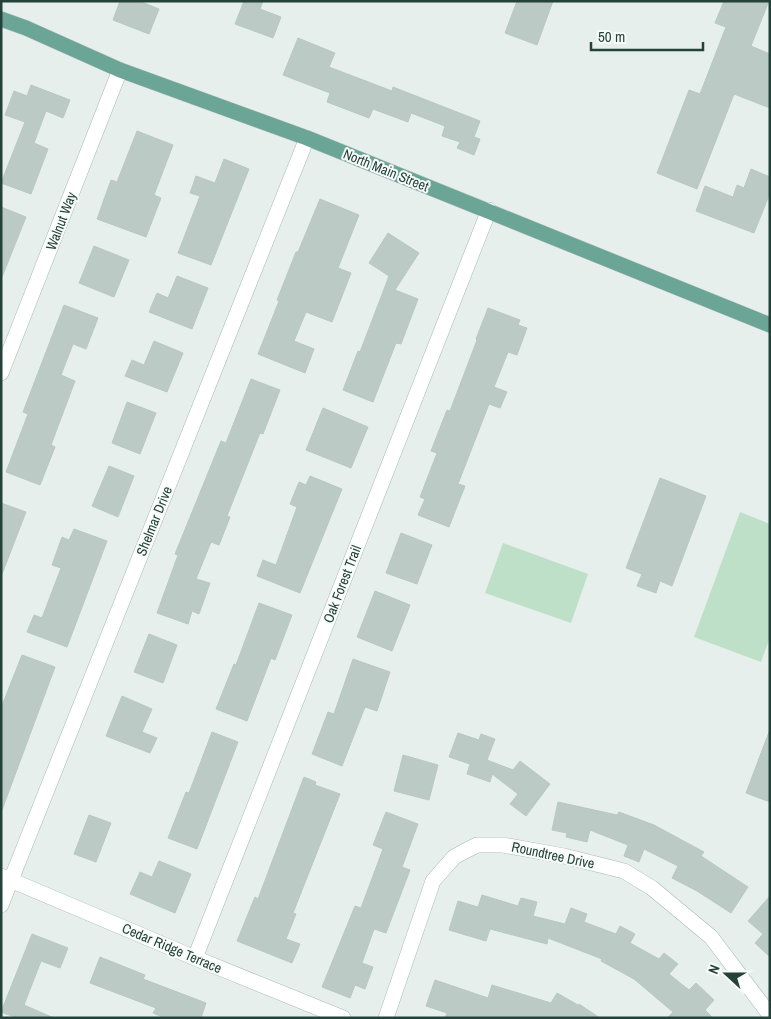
<svg xmlns="http://www.w3.org/2000/svg" width="771" height="1019" font-family="'Archivo Narrow',sans-serif">
<style>
.green{fill:#bfe0c8}
.building{fill:#bbcac4;stroke:#b8c9c2}
.lines{fill:none;stroke-linecap:round;stroke-linejoin:round}
.minor-casing{stroke:#a8b8b2;stroke-width:16}
.major-casing{stroke:#c2cac8;stroke-width:16}
.minor{stroke:#fff;stroke-width:15}
.major{stroke:#6aa596;stroke-width:15}
.labels{text-anchor:middle;dominant-baseline:central;stroke-width:4;stroke-linejoin:round;paint-order:stroke}
.street-label{font-size:14px;fill:#24423a;stroke:#f7fbf9}
</style>
<rect width="100%" height="100%" fill="#e6efeb"/>
<path class="green" d="M740,512L770,524V637L761,662L694,637Z
M503,543L588,574L571,623L485,593Z"/>
<path class="building" d="M120,1H139L159,9L149,34L113,20Z
M244,1H263L260,9L281,17L273,38L235,24Z
M517,1H553L537,45L505,33Z
M724,1H769L751,46L770,54V108L734,94L697,189L657,173L689,90L700,94L726,27L715,23Z
M298,38L335,53L329,67L392,91L393,87L480,121L474,137L480,139L474,155L457,148L460,142L442,136L445,126L411,113L408,122L373,109L369,118L327,102L330,93L283,75Z
M31,85L70,100L63,118L46,111L34,143L48,149L31,194L1,183L25,122L5,115L14,91L27,96Z
M137,131L173,145L154,195L161,198L146,237L97,219L111,180L117,182Z
M224,159L249,169L211,265L178,253L200,196L190,193L196,176L215,183Z
M751,169L770,177V193L754,233L696,211L705,186L733,197L737,185L744,188Z
M320,199L359,215L338,268L351,273L332,322L306,312L294,341L314,349L305,373L258,354L279,301L277,300L296,252H298Z
M1,207L26,217L2,277H1Z
M388,233L419,253L395,290L418,299L401,344L396,343L373,402L343,390L358,351L360,352L389,276L369,263Z
M94,246L129,260L114,297L79,283Z
M177,276L208,288L192,329L149,312L157,293L168,298Z
M64,305L98,318L86,349L73,344L61,375L75,381L51,445L55,447L40,485L6,472L28,414L23,412Z
M488,308L520,320L518,325L527,328L517,355L508,352L494,387L507,392L500,408L489,404L458,484L465,486L449,527L418,515L425,499L420,497L437,453L431,451L447,410L450,411L477,340L476,339Z
M154,341L183,353L167,392L125,376L132,360L144,365Z
M251,379L280,390L263,434L260,433L227,516L230,517L219,545L211,542L196,579L210,583L199,614L192,611L188,624L157,613L178,555L175,554L221,441L226,443Z
M127,402L156,413L140,454L112,443Z
M323,408L368,427L351,468L306,450Z
M109,466L134,476L118,517L92,506Z
M310,476L342,489L300,593L257,576L263,560L276,565L297,507L290,504L299,482L306,485Z
M660,478L706,496L672,586L660,581L656,593L637,586L642,574L626,568Z
M1,503L26,512L2,574H1Z
M74,529L107,541L67,647L27,632L34,615L42,618L61,568L52,565L62,537L69,540Z
M401,533L432,545L417,584L386,573Z
M375,591L410,605L392,651L357,637Z
M259,603L292,615L275,660L271,658L247,721L216,709L234,664L236,665Z
M149,634L177,645L163,683L134,672Z
M22,655L55,667L2,810L1,708Z
M353,659L390,672L377,711L365,707L342,766L312,754L328,712L334,714Z
M122,696L152,709L142,732L157,738L150,753L106,736Z
M212,732L238,742L197,849L168,838L186,792L189,793Z
M769,732H770V802L746,793Z
M458,733L479,740L481,734L495,739L487,760L513,770L520,761L550,784L526,816L510,804L518,794L492,774L490,782L467,774L470,764L449,757Z
M403,755L438,765L429,800L394,791Z
M304,777L316,782L315,785L340,794L293,913L296,914L286,939L300,944L292,963L237,941L255,897L258,899Z
M558,802L617,815L619,812L654,825L704,852L701,856L748,887L731,913L697,891L672,878L678,866L644,849L639,862L624,856L628,845L590,830L587,842L566,837L567,833L552,830Z
M386,812L418,824L402,867L410,870L386,933L374,929L362,963L373,967L365,989L355,985L350,998L322,987L355,906L361,908L383,849L373,845Z
M89,815L111,823L96,862L74,854Z
M159,861L191,874L175,913L130,894L140,872L152,877Z
M482,895L518,906L521,898L537,902L533,916L565,924L571,908L587,914L584,922L616,934L620,926L635,934L630,943L659,959L664,953L678,964L669,974L689,990L696,983L714,1000L705,1010L713,1018H667L673,1012L634,979L601,961L602,959L548,938L547,944L490,929L486,941L449,930L458,901L478,907Z
M770,896V957L755,943L763,934L748,921Z
M32,934L68,948L60,968L41,961L24,1005L54,1018H17L1,1012Z
M100,957L145,975L143,979L206,1003L201,1018H165L153,1013L156,1008L90,983Z
M435,980L488,998L492,985L551,1003L557,993L578,1005L579,1004L600,1018H445L447,1013L426,1006Z"/>
<g class="lines">
<g class="minor-casing">
<path id="minor" d="M1,373L120,70
M1,876L195,958L343,1018
M1,905L307,138
M195,958L489,210
M386,1018L433,881L454,857L465,851L477,845H503L564,856L624,871L652,888L711,937L770,1015"/>
</g>
<g class="major-casing">
<path id="major" d="M1,19L26,28L120,70L307,138L770,325"/>
</g>
<use href="#minor" class="minor"/>
<use href="#major" class="major"/>
</g>
<g class="labels">
<g class="street-label">
<text transform="translate(386 170) rotate(22)">North Main Street</text>
<text transform="translate(61 221) rotate(-69)">Walnut Way</text>
<text transform="translate(154 521) rotate(-68)">Shelmar Drive</text>
<text transform="translate(342 584) rotate(-69)">Oak Forest Trail</text>
<text transform="translate(553 855) rotate(12)">Roundtree Drive</text>
<text transform="translate(172 948) rotate(23)">Cedar Ridge Terrace</text>
</g>
</g>
<rect width="771" height="1019" fill="none" stroke="#24423a" stroke-width="5"/>
<g transform="translate(726 974) rotate(291)" stroke="#f7fbf9" stroke-width="4" paint-order="stroke">
<path d="M0-4L9 19L0 12L-9 19Z" fill="#24423a"/>
<text y="-8" font-size="14" font-weight="bold" text-anchor="middle" fill="#24423a">N</text>
</g>
<path d="M591 42v8h112v-8" fill="none" stroke="#24423a" stroke-width="2.5"/>
<text x="598" y="42" font-size="15" fill="#24423a" stroke="#f7fbf9" stroke-width="4" paint-order="stroke">50 m</text>
</svg>
